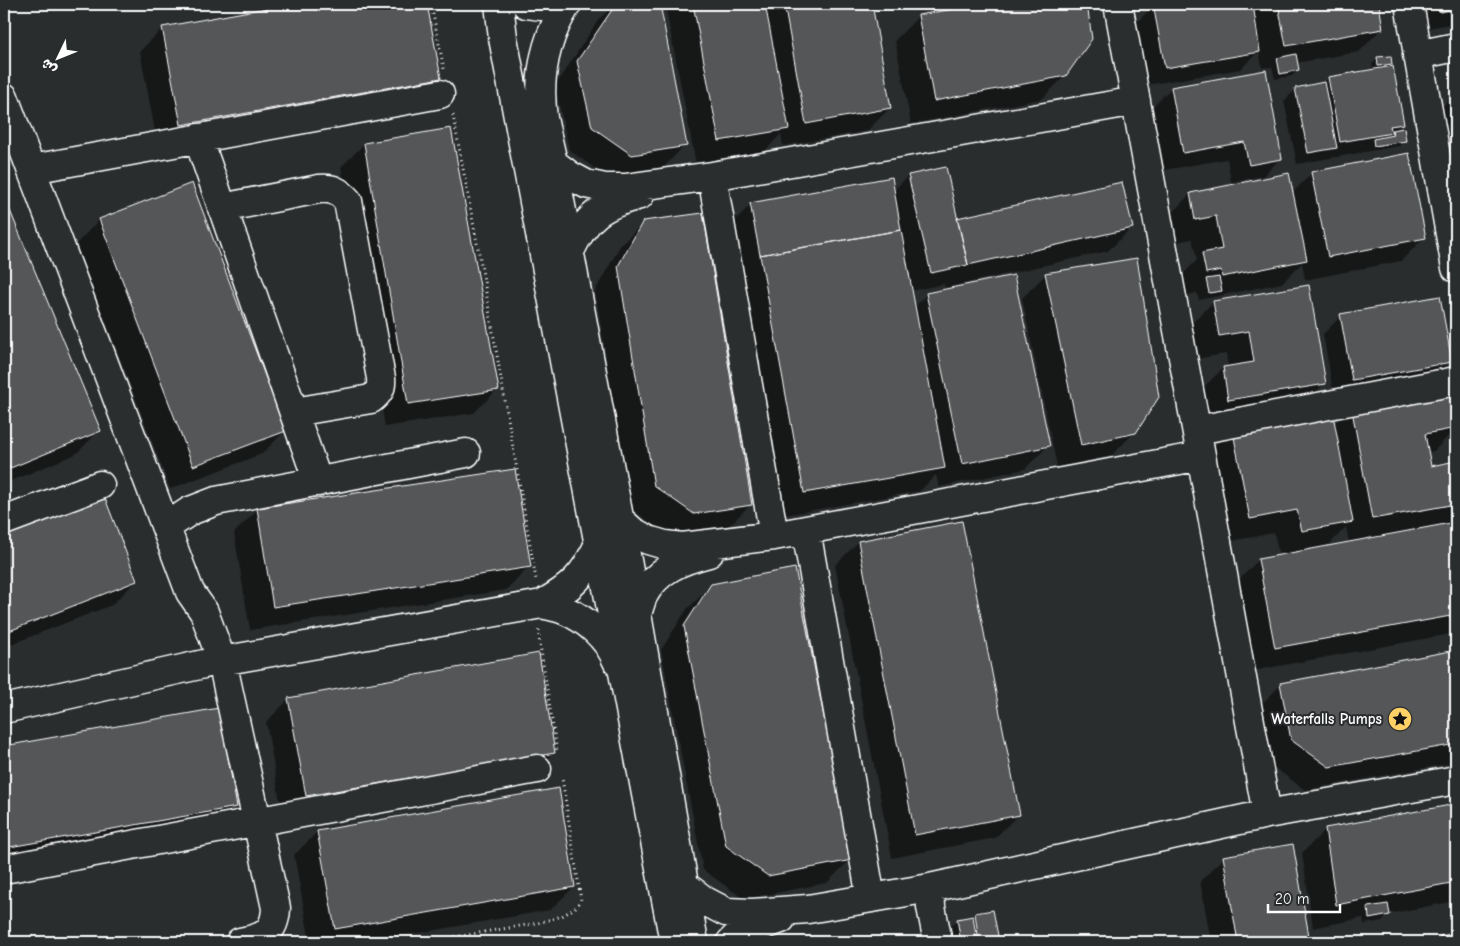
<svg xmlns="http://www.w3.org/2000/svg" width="1460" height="946" font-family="'Comic Neue','Playpen Sans Arabic',sans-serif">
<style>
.shadow{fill:#0007;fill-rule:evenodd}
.building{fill:#555758;stroke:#fff}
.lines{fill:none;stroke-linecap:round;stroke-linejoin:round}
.minor-casing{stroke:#fff;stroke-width:31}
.path{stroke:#fff;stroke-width:3;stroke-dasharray:1 4;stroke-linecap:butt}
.minor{stroke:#2a2d2e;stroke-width:28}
.labels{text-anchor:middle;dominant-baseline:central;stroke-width:4;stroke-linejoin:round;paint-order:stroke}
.poi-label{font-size:15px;font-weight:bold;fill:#fff;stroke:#2a2d2e;text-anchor:end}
</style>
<rect width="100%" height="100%" fill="#2a2d2e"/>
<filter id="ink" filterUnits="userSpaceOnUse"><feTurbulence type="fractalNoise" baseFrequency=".02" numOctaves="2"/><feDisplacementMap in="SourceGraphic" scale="10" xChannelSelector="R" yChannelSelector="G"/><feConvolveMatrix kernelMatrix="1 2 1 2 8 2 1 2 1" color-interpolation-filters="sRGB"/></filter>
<g filter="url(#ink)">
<path class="shadow" d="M295,4H426L440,77L416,101L158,148L140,51L163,28Z
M615,4H659L685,145L662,169L608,178L569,150L555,86L599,19Z
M665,4H870L890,108L867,131L783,146L781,134L764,152L696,164Z
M992,4H1086L1091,38L1065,76L1042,99L911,124L895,40L918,17Z
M1163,4H1343V7L1365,4H1377L1382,28L1359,52L1296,63L1298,70L1292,76L1275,79L1272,67L1262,68L1259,51L1241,69L1147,85L1136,23L1154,5Z
M1418,4H1456V23L1423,29Z
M1378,58L1391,64L1387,68L1402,124L1396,130L1405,141L1399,146L1297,164L1284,101L1296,89L1324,83L1329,78L1373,70L1372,64Z
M1265,71L1281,158L1263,176L1231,182L1227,159L1165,170L1153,106L1171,88Z
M1456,93V217L1436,113Z
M364,144L497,390L474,413L385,427L341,167Z
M1312,173L1424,238L1401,261L1305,280L1302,263L1282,283L1199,300L1197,293L1183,296L1179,278L1197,260L1192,239L1172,243L1167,218L1190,194L1288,174L1292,193Z
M908,176L956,220L1132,228L1108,251L945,288L944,284L911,291L914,307L927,294L1048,446L1025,469L939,487L936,475L920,491L780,516L737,280L743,274L733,222L751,204L893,191Z
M191,185L285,431L262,454L170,489L76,244L99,220Z
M4,200L99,431L76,454L4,484Z
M644,222L750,505L727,528L670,537L631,509L595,291L620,246Z
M1045,275L1135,432L1111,456L1057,467L1022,298Z
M1213,302L1324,384L1301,407L1205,423L1200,391L1223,368L1228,367L1226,354L1195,359L1190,325Z
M1341,316L1451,361L1433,379L1334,397L1323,334Z
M1450,389L1456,428L1434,451L1427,452L1430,467L1456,463V515L1446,525L1456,523V633L1252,671L1235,584L1258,560L1279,556L1274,533L1226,542L1209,451L1233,428L1334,424L1351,407ZM1346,527L1349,543L1326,548Z
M258,509L529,567L506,590L250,630L234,533Z
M4,527L136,581L112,605L4,647Z
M858,542L1018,815L995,838L892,858L835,565Z
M711,586L851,859L827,883L744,899L703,870L661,650L687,609Z
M1456,651V759L1452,763L1305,790L1268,763L1257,708L1281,685Z
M289,699L553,753L530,776L283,819L266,722Z
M218,709L235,806L212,830L4,866V747Z
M1456,806V901L1388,914L1383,921L1364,924L1363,918L1313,928L1302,853L1325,830Z
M317,832L574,887L550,910L368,942H310L294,855Z
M1292,846L1309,942H1211L1200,881L1224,858Z
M975,914L997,941L996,942H954L951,926L957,920L972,917Z
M1456,934V942H1436L1441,937Z"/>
<path class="building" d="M288,4H427L441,78L181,125L162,27Z
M616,4H660L687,146L632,155L592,127L577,61Z
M693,4H765L789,129L719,141Z
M784,4H872L891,108L806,124Z
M984,4H1087L1092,39L1066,76L934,101L918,15Z
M1153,4H1253L1260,52L1165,68Z
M1278,4H1344V6L1358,4H1379L1383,29L1286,46Z
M1439,4H1456V9L1440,12Z
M1296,54L1299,70L1280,74L1277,58Z
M1391,56L1392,64L1378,66L1377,57Z
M1393,66L1404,124L1390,126L1392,133L1340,142L1328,77Z
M1266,70L1282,159L1249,165L1244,142L1183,153L1171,87Z
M1324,82L1337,148L1308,153L1295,88Z
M451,128L499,390L408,404L364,143Z
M1404,128L1406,141L1374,146L1373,139L1393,135L1392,130Z
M1409,153L1426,238L1328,257L1311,172Z
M946,167L968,265L931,273L908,175Z
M1289,173L1307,260L1222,277L1221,270L1206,273L1202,253L1222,249L1216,216L1195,220L1190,193Z
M892,177L901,230L760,255L750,203Z
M1122,182L1133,228L968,265L957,218Z
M192,183L286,431L193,466L99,219Z
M4,196L101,431L8,469L4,458Z
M703,213L752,505L694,514L654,486L618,266L643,221Z
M901,230L945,468L804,493L760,255Z
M1137,258L1159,397L1136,433L1081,445L1045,273Z
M1014,275L1050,446L962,464L926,293Z
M1219,277L1222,291L1209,293L1206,279Z
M1309,285L1326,384L1228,400L1223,367L1254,362L1249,331L1219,336L1213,301Z
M1440,296L1452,362L1352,380L1340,314Z
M1451,387L1456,415V428L1425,434L1431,466L1456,461V504L1372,519L1351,405Z
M1332,409L1353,522L1302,531L1297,510L1250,519L1232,427Z
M515,469L531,567L273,607L257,508Z
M101,488L137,581L4,633V526Z
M962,521L1020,815L915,835L858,541Z
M1456,522V615L1275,648L1258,559Z
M795,568L852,860L768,876L726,846L684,626L711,584Z
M1456,650V744L1329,767L1291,740L1280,683Z
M539,653L555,753L306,796L288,698Z
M219,708L237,807L4,848V746Z
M559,788L575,887L335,929L317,831Z
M1456,804V882L1336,905L1325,828Z
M1293,844L1310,942H1238L1223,856Z
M1388,904L1390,915L1369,919L1368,907Z
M993,910L999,941L979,942L975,913Z
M973,916L977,942H961L957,919Z
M1456,933V942H1442L1440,936Z"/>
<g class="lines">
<g class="minor-casing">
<path id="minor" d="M499,4L503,38L674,942
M526,4L541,6L557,4
M567,4C545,39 537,76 543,118C546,133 550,148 553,163L637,614L694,942
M1118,4L1267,814
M1409,4L1456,268
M1417,55L1456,47
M4,97L190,592L204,612L222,661L276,908C275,934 262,938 240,942
M198,138L318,482
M553,163L569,175L586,184L605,188H625L712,176L1136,101
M32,169L440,94
M712,176L774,536
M222,208L319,189C333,188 339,191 348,201L381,378C382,388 379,393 371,399L294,412
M570,251C587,215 602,205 640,195
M1197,430L1456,381
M619,519L632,531L648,540L665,545L682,547L774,536L1201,456
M4,521L100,485
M166,527L190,511L216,501L466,453
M806,530L871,898
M542,604C549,606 557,607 564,610C586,619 608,638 617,661
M637,614C639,608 641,601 643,596C657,569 682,560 709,553
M4,709L204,664L542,604C573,587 584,575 599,544
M4,869L537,769
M684,885L705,901L726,912L752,913L808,909L930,888L1267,814L1456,780
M930,888L931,907L938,942
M731,942L738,935L781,919"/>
</g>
<path class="path" d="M431,4L444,69
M453,115L483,275L536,579
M539,630V638L557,752
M425,942L538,923L562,916L575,908L581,900L562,778"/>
<use href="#minor" class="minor"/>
</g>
</g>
<defs>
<g id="sight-disc" transform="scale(1.25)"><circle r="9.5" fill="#ffd166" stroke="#2a2d2e"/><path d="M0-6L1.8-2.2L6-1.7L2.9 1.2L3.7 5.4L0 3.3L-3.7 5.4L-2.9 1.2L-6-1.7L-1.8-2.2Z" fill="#111"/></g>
</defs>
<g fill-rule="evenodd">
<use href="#sight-disc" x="1400" y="719"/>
</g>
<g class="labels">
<g class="poi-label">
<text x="1382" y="719">Waterfalls Pumps</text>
</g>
</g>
<rect width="1460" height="946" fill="none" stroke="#2a2d2e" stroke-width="20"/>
<rect x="10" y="10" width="1440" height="926" fill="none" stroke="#fff" stroke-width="2" filter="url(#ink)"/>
<g transform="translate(58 58) rotate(227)" stroke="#2a2d2e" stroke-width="4" paint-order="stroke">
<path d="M0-4L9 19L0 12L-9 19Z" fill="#ffffff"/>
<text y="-8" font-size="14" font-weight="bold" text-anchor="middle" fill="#ffffff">ش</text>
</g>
<path d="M1268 904v8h72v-8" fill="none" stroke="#ffffff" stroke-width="2.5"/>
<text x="1275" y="904" font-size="15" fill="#ffffff" stroke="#2a2d2e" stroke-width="4" paint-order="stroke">20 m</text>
</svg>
